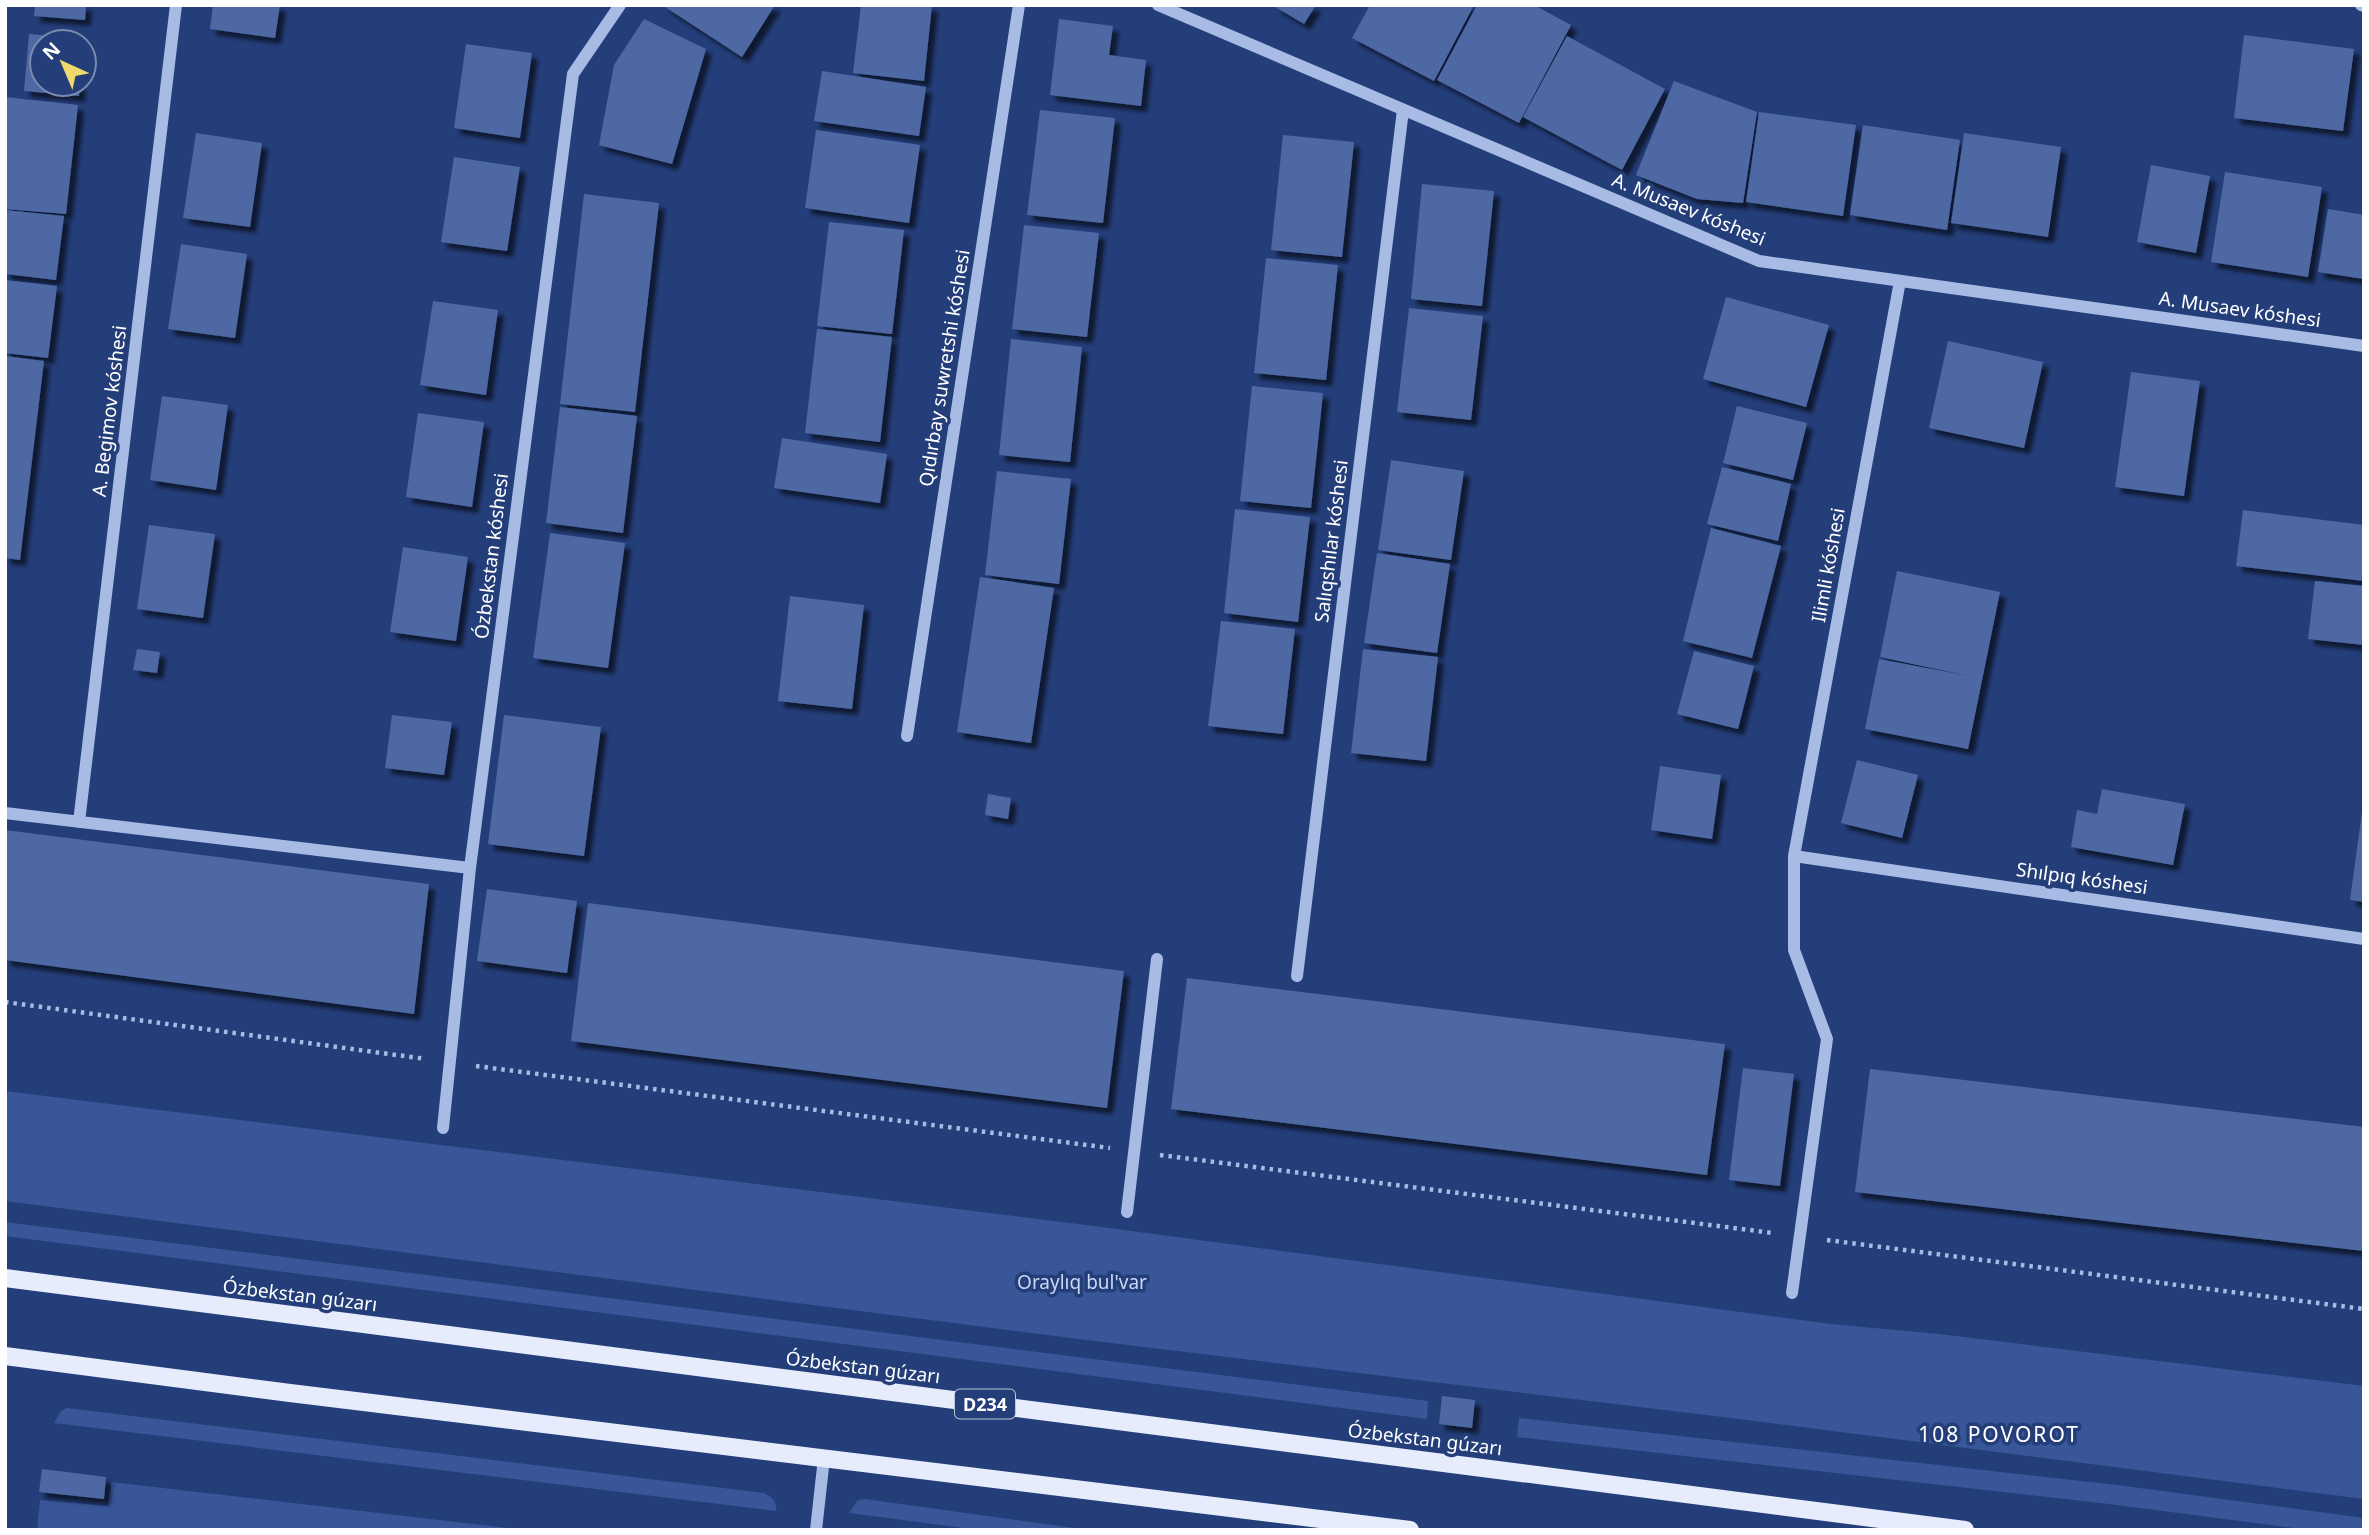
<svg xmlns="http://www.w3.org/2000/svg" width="2369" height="1535" font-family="'Noto Sans',sans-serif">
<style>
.green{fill:#385698}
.building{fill:#4d68a3;filter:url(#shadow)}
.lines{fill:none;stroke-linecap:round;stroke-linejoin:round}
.path{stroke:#a7bbe4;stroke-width:4.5;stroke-dasharray:3.5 5;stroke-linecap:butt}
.minor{stroke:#a7bbe4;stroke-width:12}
.major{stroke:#e7ecfc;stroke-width:18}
.labels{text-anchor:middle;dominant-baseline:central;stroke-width:7;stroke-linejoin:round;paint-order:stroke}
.shield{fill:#243e7a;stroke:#bdc5d7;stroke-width:2}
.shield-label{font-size:18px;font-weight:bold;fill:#fff}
.street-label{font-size:19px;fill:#fff;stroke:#243e7a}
.park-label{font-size:19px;fill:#cad7f3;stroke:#243e7a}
.neighbourhood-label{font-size:21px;letter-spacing:2px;fill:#fff;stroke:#243e7a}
</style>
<defs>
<filter id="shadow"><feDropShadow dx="6" dy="6" stdDeviation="2" flood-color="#0009"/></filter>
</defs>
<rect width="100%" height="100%" fill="#243e7a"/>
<path class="green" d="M5,1091L1086,1225L1831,1324L1939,1334L2364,1386V1499L1739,1419L1070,1338L5,1201Z
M5,1222L1428,1401L1427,1419L5,1236Z
M67,1408L764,1493C772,1497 777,1501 776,1511L54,1423L61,1411Z
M1519,1418L2117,1485L2364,1518V1530H2309L2109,1504L1517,1437Z
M111,1482L525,1530H37L40,1500L108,1506Z
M865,1499L1089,1530H979L849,1513L858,1500Z"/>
<path class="building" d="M35,5H86L85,20L34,16Z
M213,5H280L275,38L210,29Z
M662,5H775L742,57Z
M861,5H932L924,81L853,73Z
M1272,5H1316L1304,24Z
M1370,5H1474L1434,81L1352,38Z
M1477,5H1534L1571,25L1519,123L1437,80Z
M644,19L706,49L672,164L599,145L614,65Z
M1059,19L1113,26L1109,55L1146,60L1141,106L1050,95Z
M29,34L85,39L84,42H42V84H80L79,96L24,91Z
M2244,35L2354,49L2343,131L2234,118Z
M1567,36L1665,89L1622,170L1523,117Z
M466,44L532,53L520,138L454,128Z
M822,71L926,87L919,136L814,121Z
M1674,81L1757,112L1743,203L1697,199L1636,175Z
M5,97L78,105L66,214L5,209Z
M1040,110L1115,118L1103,223L1027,215Z
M1759,112L1856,125L1843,216L1746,202Z
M1863,125L1960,140L1947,230L1850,215Z
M816,130L920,145L909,223L805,208Z
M196,133L262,143L250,227L183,218Z
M1964,133L2061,147L2048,237L1951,223Z
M1283,135L1354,142L1342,257L1271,250Z
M454,157L520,167L507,251L441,242Z
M2151,165L2210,176L2196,253L2137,242Z
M2225,172L2322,187L2308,277L2211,262Z
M1422,184L1494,191L1482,306L1411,299Z
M584,194L659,203L635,412L560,404Z
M2328,209L2364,215V279L2318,272Z
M5,210L64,216L56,280L5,274Z
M829,222L904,230L892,334L817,326Z
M1024,225L1099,233L1087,337L1012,329Z
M181,244L247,254L235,338L168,329Z
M1266,258L1338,265L1326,380L1254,373Z
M5,280L57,286L48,358L5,353Z
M1726,297L1829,325L1806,407L1703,379Z
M433,301L498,310L486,395L420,385Z
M1409,308L1483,316L1471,420L1397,412Z
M817,329L892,337L880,442L805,433Z
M1011,339L1082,347L1070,462L999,455Z
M1948,341L2043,362L2024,448L1929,428Z
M5,356L44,361L20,560L5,558Z
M2131,372L2200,381L2184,496L2115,487Z
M1252,386L1323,393L1311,508L1240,501Z
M162,396L228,405L216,490L150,480Z
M1737,406L1807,423L1793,480L1723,463Z
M560,407L637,416L623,533L546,523Z
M418,413L484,422L472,507L406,497Z
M782,438L887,454L880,503L774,488Z
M1391,460L1464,471L1451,560L1378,550Z
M1722,467L1791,484L1778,541L1707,524Z
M997,471L1071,479L1059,584L985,575Z
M1235,509L1310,517L1298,622L1224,613Z
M2243,510L2364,525V581L2236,566Z
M149,525L215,534L203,618L137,609Z
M1711,528L1781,546L1752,658L1683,641Z
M550,533L625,543L608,668L533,658Z
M403,547L468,557L456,641L390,632Z
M1377,553L1450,564L1437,653L1364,643Z
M1897,571L2000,592L1968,749L1865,729L1879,659L1969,676L1880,657Z
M980,577L1054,588L1031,743L957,732Z
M2315,581L2364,586V645L2308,639Z
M790,596L864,605L852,709L778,701Z
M1221,621L1295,629L1283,734L1208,726Z
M137,649L160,652L157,673L133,670Z
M1363,649L1438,657L1426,761L1351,753Z
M1694,651L1754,666L1738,729L1677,714Z
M392,715L452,722L444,775L385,768Z
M504,715L601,727L584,856L488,844Z
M1857,760L1918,775L1902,838L1841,823Z
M1660,766L1721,775L1712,839L1651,830Z
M2102,789L2185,804L2173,865L2071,847L2077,810L2097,814Z
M988,794L1011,798L1008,819L985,815Z
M2362,812H2364V902L2350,900Z
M5,830L429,884L414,1014L5,960Z
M487,889L577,901L567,973L477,961Z
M588,903L1124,971L1107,1108L571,1041Z
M1187,978L1725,1044L1707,1175L1171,1109Z
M1743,1068L1794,1074L1780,1186L1729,1180Z
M1870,1069L2364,1127V1251L1855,1192Z
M1442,1396L1475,1400L1472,1428L1439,1424Z
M42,1469L106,1477L104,1499L39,1492Z"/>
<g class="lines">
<path class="path" d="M5,1002L426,1059
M476,1066L1110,1148
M1160,1155L1773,1233
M1827,1240L2364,1309"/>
<path class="minor" d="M1158,5L1759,261L2364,346
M2361,5L2364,6
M907,736L1019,5
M5,813L470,868
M79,822L176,5
M1794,856L2364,939
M1297,976L1403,110
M443,1128L470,868L573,74L620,5
M1127,1212L1157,959
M1792,1293L1827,1039L1794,950V856L1900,281
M816,1530L824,1458"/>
<path class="major" d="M5,1278L1965,1530
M5,1356L290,1393L1410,1530"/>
</g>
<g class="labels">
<rect class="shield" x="955" y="1389.5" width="60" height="29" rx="5"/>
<g class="shield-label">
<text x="985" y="1404">D234</text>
</g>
<g class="street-label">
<text transform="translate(1689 209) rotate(22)">A. Musaev kóshesi</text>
<text transform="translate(2240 309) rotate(8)">A. Musaev kóshesi</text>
<text transform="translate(944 368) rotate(-81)">Qıdırbay suwretshi kóshesi</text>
<text transform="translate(109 411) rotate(-83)">A. Begimov kóshesi</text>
<text transform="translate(1331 541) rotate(-83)">Salıqshılar kóshesi</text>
<text transform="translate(491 556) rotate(-83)">Ózbekstan kóshesi</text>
<text transform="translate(1828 565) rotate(-80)">Ilimli kóshesi</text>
<text transform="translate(2082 878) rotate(8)">Shılpıq kóshesi</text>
<text transform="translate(300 1295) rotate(7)">Ózbekstan gúzarı</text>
<text transform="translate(863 1367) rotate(7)">Ózbekstan gúzarı</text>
<text transform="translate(1425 1439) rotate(7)">Ózbekstan gúzarı</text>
</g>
<g class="park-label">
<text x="1082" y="1282">Oraylıq bul'var</text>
</g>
<g class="neighbourhood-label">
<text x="1999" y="1434">108 POVOROT</text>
</g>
</g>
<rect width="2369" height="1535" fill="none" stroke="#ffffff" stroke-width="14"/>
<g transform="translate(63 63) rotate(316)"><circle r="33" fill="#243e7a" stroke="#7c8baf" stroke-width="2"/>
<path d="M0-5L12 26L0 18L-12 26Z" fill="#eeda6b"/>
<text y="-10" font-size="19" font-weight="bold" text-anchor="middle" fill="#ffffff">N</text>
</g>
</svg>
